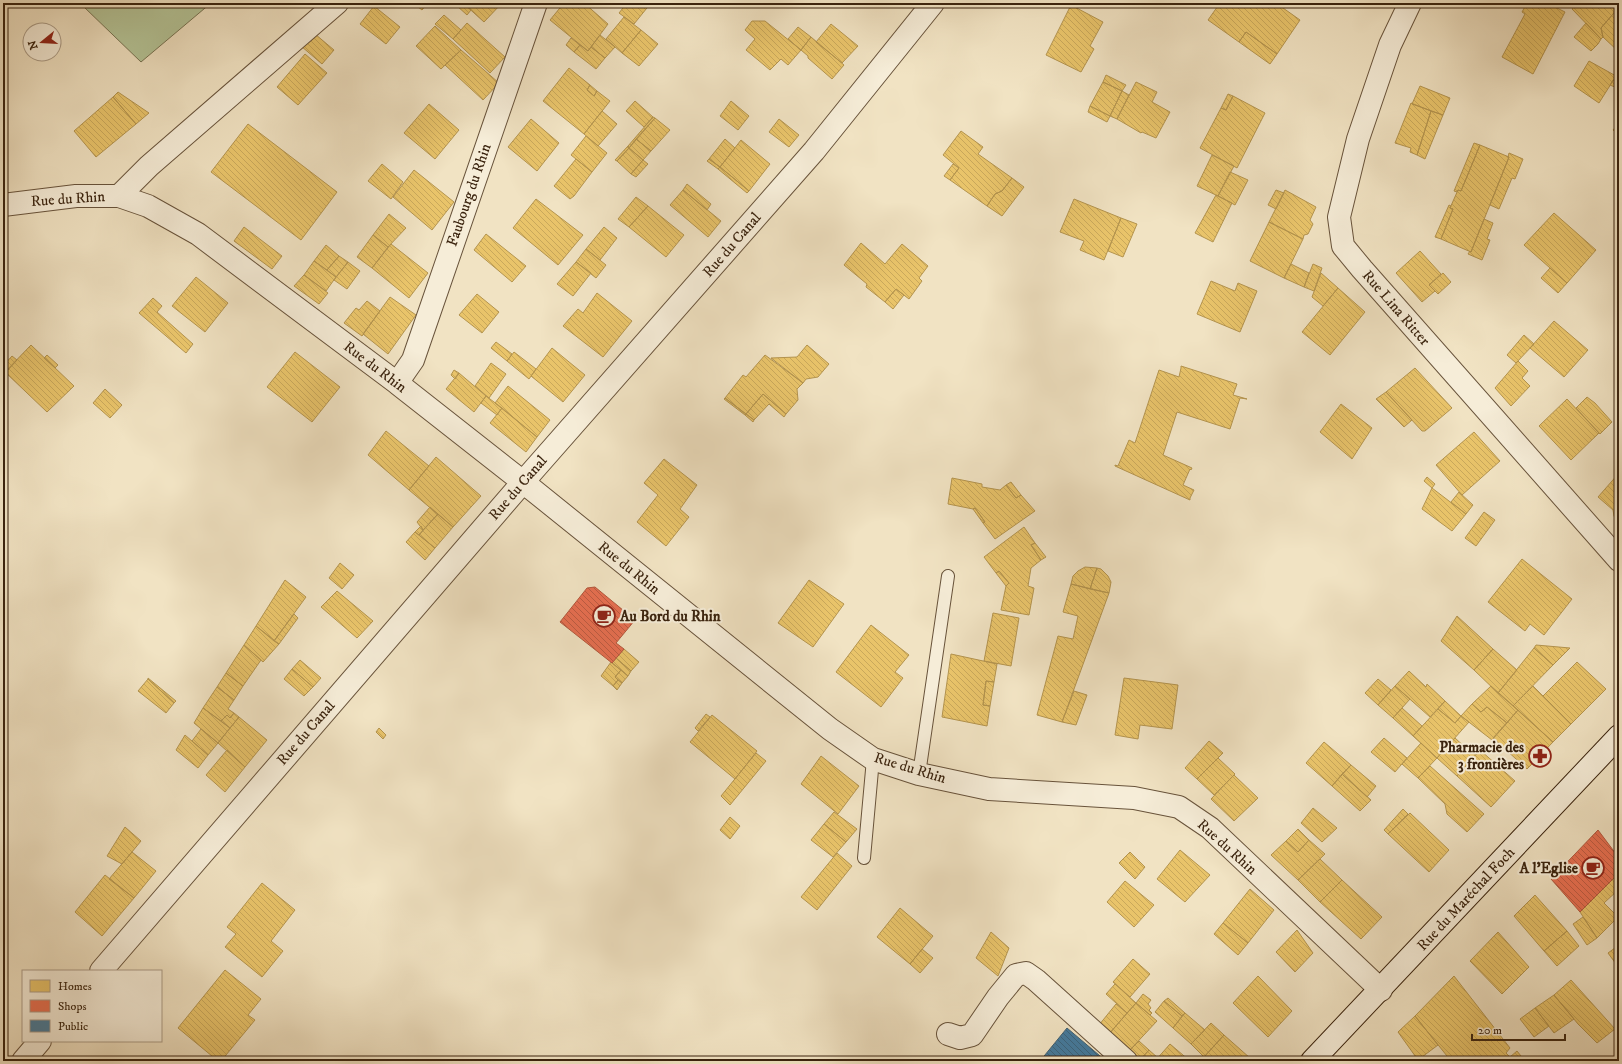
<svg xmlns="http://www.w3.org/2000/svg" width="1622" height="1064" font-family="'IM FELL DW Pica',serif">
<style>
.garden{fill:#b5c598;stroke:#787453}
.homes{fill:url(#homes-back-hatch);stroke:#b4944e}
.shops{fill:url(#shops-back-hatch);stroke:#b3583d}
.public{fill:url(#public-back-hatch);stroke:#426172}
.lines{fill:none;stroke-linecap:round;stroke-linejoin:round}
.lane-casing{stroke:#68533b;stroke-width:14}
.street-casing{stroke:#68533b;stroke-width:24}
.secondary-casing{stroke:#3a230e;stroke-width:24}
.lane{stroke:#f6edd8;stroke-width:12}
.street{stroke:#f6edd8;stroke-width:22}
.secondary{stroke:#f6edd8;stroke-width:22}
.labels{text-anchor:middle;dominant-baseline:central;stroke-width:4;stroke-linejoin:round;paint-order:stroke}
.street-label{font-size:15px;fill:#3a230e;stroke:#f6edd8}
.poi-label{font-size:15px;font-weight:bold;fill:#3a230e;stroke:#f6edd8;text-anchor:end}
</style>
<defs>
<pattern id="homes-back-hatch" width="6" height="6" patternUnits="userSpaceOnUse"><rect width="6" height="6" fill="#e9c46a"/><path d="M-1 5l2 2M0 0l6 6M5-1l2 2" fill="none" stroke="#c9a85b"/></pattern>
<pattern id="shops-back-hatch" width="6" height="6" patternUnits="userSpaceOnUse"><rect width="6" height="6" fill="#e76f51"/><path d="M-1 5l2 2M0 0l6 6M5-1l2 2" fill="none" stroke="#bc5b42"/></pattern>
<pattern id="public-back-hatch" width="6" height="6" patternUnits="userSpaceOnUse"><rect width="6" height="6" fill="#457b9d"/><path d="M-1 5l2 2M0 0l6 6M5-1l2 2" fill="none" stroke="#3b647e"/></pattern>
</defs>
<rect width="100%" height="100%" fill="#f1e3c3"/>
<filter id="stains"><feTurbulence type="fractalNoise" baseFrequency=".005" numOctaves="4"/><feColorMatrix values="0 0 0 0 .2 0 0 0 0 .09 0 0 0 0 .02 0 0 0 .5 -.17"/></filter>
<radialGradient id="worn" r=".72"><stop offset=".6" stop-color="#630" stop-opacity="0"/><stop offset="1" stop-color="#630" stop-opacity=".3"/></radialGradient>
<path class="garden" d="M70,3H211L141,62L84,7Z"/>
<path class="homes" d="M413,3H428L422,10Z
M458,3H463L471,10L467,15L456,5Z
M463,3H502L484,22Z
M564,3H584L608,24L588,51L550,20Z
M627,3H651L634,24L619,13Z
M1220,3H1256L1261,6L1263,3H1276L1300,20L1277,54L1246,32L1239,42L1208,20Z
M1527,3H1547L1565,12L1533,74L1502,57L1525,14L1522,12Z
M1577,3H1619V7L1601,28L1603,37L1601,39L1572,9Z
M1071,5L1103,22L1090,46L1094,49L1081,72L1046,55Z
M374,6L400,27L386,44L360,24Z
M1619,7V52L1603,37L1601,28Z
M444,15L461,30L453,39L435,24Z
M624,17L641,30L622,53L606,39Z
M752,21H765L801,50L788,65L781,59L770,70L746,50L755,39L745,30Z
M467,23L505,57L490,73L453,39Z
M1586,23L1601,39L1598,44L1591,51L1574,37Z
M831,24L858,46L842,63L816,42Z
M435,26L461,50L441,69L416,46Z
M798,27L811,37L801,50L788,39Z
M641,30L658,44L639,66L622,53Z
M1246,32L1277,54L1270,64L1239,42Z
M315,34L334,50L322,64L301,46Z
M600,35L615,47L605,58L591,47Z
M811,37L844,65L832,79L808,58V56L801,50Z
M571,38L580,45L574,52L566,45Z
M580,45L588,51L591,47L605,58L596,69L574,52Z
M461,50L499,83L483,100L445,65Z
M305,54L327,73L298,105L277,87Z
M1589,61L1616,76L1599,103L1574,86Z
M569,68L590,85L587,90L594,96L597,91L610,101L584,134L543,101Z
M1106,75L1126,85L1122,91L1103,82Z
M1613,80L1619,84L1617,88L1610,85Z
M1103,82L1122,91L1110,116L1090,106Z
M1136,82L1157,92L1152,102L1170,112L1156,138L1142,132L1141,133L1117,119Z
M590,85L597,91L594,96L587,90Z
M1420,86L1450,98L1443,115L1412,104Z
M1122,91L1129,95L1117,119L1110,116Z
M118,92L149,113L136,124L113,97Z
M1228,94L1233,96L1226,110L1221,108Z
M1233,96L1265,113L1237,168L1200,148L1221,108L1226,110Z
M113,97L136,124L96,157L74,131Z
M635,101L653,117L644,127L626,111Z
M731,101L749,116L738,130L720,116Z
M1411,103L1431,111L1417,155L1410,152L1411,148L1395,143Z
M429,104L459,130L435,159L404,133Z
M1090,106L1110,116L1107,122L1088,112Z
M602,111L617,124L598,146L584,134Z
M1431,111L1443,115L1425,159L1417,155Z
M653,117L655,118L629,148L628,146Z
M655,118L670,130L651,151L636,139Z
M531,119L559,143L537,171L508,147Z
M779,119L799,135L789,147L769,132Z
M1619,123V135L1613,130Z
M248,124L337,192L301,240L211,172Z
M961,131L983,147L978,154L1012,178L1002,191L995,194L987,206L950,180L959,168L943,155Z
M586,136L607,153L592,172L571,155Z
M636,139L651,151L643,160L629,148Z
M725,139L735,148L720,167L709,159Z
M741,140L770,164L749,191L720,167Z
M1474,143L1480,145L1461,191L1458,190L1457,192L1454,191Z
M1480,145L1509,157L1471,252L1441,239L1453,209L1450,208L1458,190L1461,191Z
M628,146L629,148L617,161L615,160Z
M629,148L643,160L631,174L617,161Z
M1509,153L1523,159L1515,179L1512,178L1499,209L1490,205L1509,157H1508Z
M1212,155L1234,166L1218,196L1197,186Z
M576,159L592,172L574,196L570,199L554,186Z
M709,159L720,167L718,169L707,161Z
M643,160L648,164L636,177L631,174Z
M382,164L403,182L391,199L368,181Z
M953,164L959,168L950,180L944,176Z
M720,167L749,191L747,193L718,169Z
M414,170L454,202L432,230L393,197Z
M1230,172L1248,180L1235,205L1218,196Z
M1012,178L1024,187L1002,216L987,206L995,194L1002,191Z
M687,184L711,204L707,210L683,190Z
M683,190L721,221L708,237L670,205Z
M1276,190L1284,193L1276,209L1268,205Z
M1285,190L1316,207L1310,220L1313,224L1308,234L1304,235L1303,239L1269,222Z
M1216,195L1232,203L1213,242L1195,233Z
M636,197L648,206L629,227L618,219Z
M536,199L583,235L558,265L513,228Z
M1074,199L1121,218L1104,260L1080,250L1084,241L1060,232Z
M1449,205L1451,206L1450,208L1453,209L1441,239L1435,237Z
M648,206L684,235L666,257L629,227Z
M1554,213L1596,250L1567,283L1524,245Z
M389,214L406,228L388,247L373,235Z
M1121,218L1137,224L1123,257L1108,251Z
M1484,219L1493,223L1487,239L1490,240L1482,260L1468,254L1470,251L1471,252Z
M1269,222L1303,239L1284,278L1250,261Z
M244,227L282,256L272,269L234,241Z
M604,227L617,238L600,260L586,249Z
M486,234L526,266L512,282L474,250Z
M373,235L388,247L372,268L357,257Z
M861,243L885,264L902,244L928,266L919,278L922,281L909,299L896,289L885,302L866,287L867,284L844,265Z
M391,244L428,273L409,298L372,268Z
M326,245L339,256L327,270L314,261Z
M586,249L606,265L596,278L576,262Z
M1420,251L1441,274L1429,285L1435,291L1422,302L1396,273Z
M339,256L348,262L336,277L327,270Z
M314,261L336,277L326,291L304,275Z
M348,262L360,271L347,289L334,280Z
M576,262L591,273L573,296L557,284Z
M1291,264L1309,273L1304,287L1284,278Z
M1313,264L1322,268L1314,291L1304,287Z
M1550,268L1567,283L1558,293L1541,278Z
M1321,273L1338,288L1323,306L1312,297Z
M1443,273L1451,282L1438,294L1429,285Z
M304,275L328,293L319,304L294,286Z
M196,277L228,303L205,332L172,306Z
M1211,281L1235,291L1238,283L1257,291L1240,332L1197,314Z
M1338,288L1365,312L1330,355L1302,332Z
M896,289L904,295L893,309L885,302Z
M597,293L632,321L603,357L563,326L578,309L583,313Z
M477,294L499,312L482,333L459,315Z
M390,297L416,315L388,354L363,334Z
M153,298L162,306L157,312L193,344L186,353L139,313Z
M367,301L380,311L362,336L344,323L356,308L359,310Z
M1554,321L1588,350L1564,377L1530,348Z
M1524,335L1534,344L1516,363L1507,355Z
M496,342L512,354L507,361L491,348Z
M31,345L74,386L47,412L5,372Z
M807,345L829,364L818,377L806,379L803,383L771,358L797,357Z
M552,348L585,375L563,402L531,376Z
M295,352L340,387L312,422L267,387Z
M514,352L536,369L529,379L507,361Z
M47,355L58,365L55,368L44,358Z
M765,355L803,383L797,389L798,400L786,414L763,394L746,414L725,398L743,375L746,377Z
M12,356L17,360L8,370L3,366Z
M1518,361L1528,371L1522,378L1530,386L1511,406L1495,388Z
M491,363L506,374L489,398L475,386Z
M1181,366L1237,384L1233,395L1247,399L1240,398L1230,429L1177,412L1163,455L1192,468L1191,470L1190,469L1183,485L1194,490L1190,498V500L1115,466V465L1118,466L1129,440L1135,443L1159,370L1179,377L1181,368Z
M1415,368L1452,408L1425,431H1422L1386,392Z
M454,370L459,373L455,379L451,375Z
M459,373L486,396L474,412L446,389Z
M508,386L550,420L537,437L495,403Z
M105,389L122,405L110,418L93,403Z
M1386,392L1412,420L1404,427L1376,399Z
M763,394L786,414L784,417L769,404L754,420L746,414Z
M486,396L502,408L497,415L481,403Z
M1587,397L1595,403L1612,422L1600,434L1576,408Z
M725,398L746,414L745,415L724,399Z
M1567,399L1599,433L1571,460L1539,426Z
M1341,404L1372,428L1352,459L1320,432Z
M502,408L537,437L526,452L490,423Z
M746,414L754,420L753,422L745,415Z
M386,431L429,466L409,490L368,455Z
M1474,432L1500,461L1462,495L1436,465Z
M436,457L481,496L453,527L409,490Z
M664,459L697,485L680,509L689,517L666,546L637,522L658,495L644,483Z
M1619,473V520H1616L1614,516L1613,510L1598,497Z
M1427,477L1435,484L1432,488L1424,481Z
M952,478L982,484V487L1000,490L1006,485L1016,498L1021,495L1035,511L995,539L983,523L985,522L975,508L973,509L948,504Z
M1011,482L1021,495L1016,498L1006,485Z
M1432,488L1466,514L1452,531L1422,509Z
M1459,492L1473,505L1466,514L1451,502Z
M430,507L438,514L423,530L417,522Z
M975,508L985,522L983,523L973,509Z
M1484,512L1495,520L1476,546L1465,538Z
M438,514L453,527L435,548L419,535Z
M421,526L423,530L419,535L415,532Z
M1024,527L1035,543L1031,545L1041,560L1031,568L1028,586L1034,588L1029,615L1001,610L1006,586L1009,583L999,571L996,573L984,557Z
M415,532L435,548L425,560L406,542Z
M1035,543L1046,557L1041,560L1031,545Z
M1522,559L1572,599L1544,635L1530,624L1525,631L1488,602Z
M340,563L354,575L342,589L329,578Z
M1085,567L1097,568L1090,589L1071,584L1073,576L1078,571Z
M1097,568L1101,569L1108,576L1111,582L1109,593L1090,589Z
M999,571L1009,583L1006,586L996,573Z
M285,580L306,597L274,641L256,626Z
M809,580L844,604L813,647L778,623Z
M1071,584L1109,593L1062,722L1037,715L1058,636L1073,639L1078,616L1063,612Z
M337,591L373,621L357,638L321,607Z
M993,613L1019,618L1011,666L984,661Z
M294,614L298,618L279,644L274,641Z
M1457,616L1493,649L1474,670L1441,641Z
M871,625L909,655L895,672L903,678L881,707L836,672Z
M256,626L279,644L263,662L244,645Z
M244,645L261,660L243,686L226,673Z
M1536,645L1570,648L1553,665L1534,648Z
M1534,648L1553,665L1513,706L1498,693Z
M624,649L639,662L631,671L616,658Z
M1493,649L1517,670L1498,693L1474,670Z
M951,654L997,664L994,682L986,681L983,705L990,706L987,726L942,717Z
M616,658L631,671L628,676L612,663Z
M300,660L321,678L313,687L292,669Z
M611,662L621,670L615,677L618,680L613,686L601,676Z
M1577,662L1606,689L1571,724L1543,696Z
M292,669L313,687L304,696L284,679Z
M621,670L628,676L622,683L615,677Z
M1409,671L1426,687L1427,684L1445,701L1430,717L1395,686Z
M226,673L243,686L234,700L217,687Z
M148,678L176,701L174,703L148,679Z
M1124,678L1178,685L1172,729L1140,725L1138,739L1115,735Z
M148,679L174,703L166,713L138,691Z
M1378,679L1391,690L1378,705L1365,693Z
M618,680L622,683L617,690L613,686Z
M986,681L994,682L990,706L983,705Z
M1395,686L1410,699L1393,718L1378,705Z
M1491,686L1518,710L1507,723L1487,707L1481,712L1472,704Z
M1533,686L1571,724L1553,742L1513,706Z
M217,687L234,700L228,709L234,713L230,718L227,715L221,721L203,708Z
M1074,691L1087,695L1076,725L1062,722Z
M1445,701L1461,716L1455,723L1438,709Z
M1472,704L1481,712L1487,707L1507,723L1492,740L1461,716Z
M203,708L230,728L218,743L194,723Z
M1402,708L1422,726L1413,736L1393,718Z
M1438,709L1455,723L1461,716L1469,722L1437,758L1413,736Z
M1518,710L1553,742L1527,769L1493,738Z
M234,713L239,717L230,728L221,721L227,715L230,718Z
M706,714L710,717L698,731L695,728Z
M712,715L757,751L735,779L690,742Z
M239,717L267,740L245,767L218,743Z
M379,728L386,735L383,739L376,732Z
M201,729L218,743L208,755L192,741Z
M185,735L208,755L198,768L176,750Z
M1384,738L1407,758L1395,772L1371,752Z
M1455,738L1467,749L1473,743L1480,750L1457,776L1437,758Z
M1209,741L1223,753L1197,779L1185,768Z
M1324,742L1351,765L1332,786L1306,763Z
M1421,743L1437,758L1418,778L1402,764Z
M227,750L245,767L225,792L206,775Z
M1480,750L1515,781L1491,807L1457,776Z
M756,753L766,761L730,805L721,796Z
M821,756L859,786L838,814L801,784Z
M1218,758L1235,774L1214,795L1197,779Z
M1351,765L1376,786L1367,797L1342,774Z
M1430,766L1484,814L1467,832L1447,814L1445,804L1418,778Z
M1342,774L1371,800L1360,811L1332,786Z
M1234,775L1258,798L1234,821L1211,799Z
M1313,808L1337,828L1322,842L1301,823Z
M1403,809L1408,814L1388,834L1384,830Z
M834,812L857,829L846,842L824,824Z
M1410,813L1449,850L1429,872L1388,834Z
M730,817L740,826L730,839L720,830Z
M824,824L846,842L833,857L811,840Z
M125,827L141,841L122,864L107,856Z
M1298,829L1309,840L1298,852L1286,841Z
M1309,840L1325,854L1298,880L1271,855L1286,841L1298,852Z
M1180,850L1210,875L1185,902L1157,879Z
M132,852L156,871L134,898L109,879Z
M1130,852L1145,867L1135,879L1119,863Z
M837,853L852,866L817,910L801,897Z
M1320,859L1342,880L1320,902L1298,880Z
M1619,873V894L1617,891L1604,903L1618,917L1597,938L1580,912Z
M105,875L134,898L102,936L75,912Z
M1342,880L1382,917L1361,939L1320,902Z
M1125,881L1154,905L1134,927L1107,902Z
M262,883L295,910L271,941L283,951L262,977L225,947L236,934L227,927Z
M1250,889L1274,910L1248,943L1223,923Z
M1535,895L1567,931L1544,951L1514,916Z
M900,908L933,936L910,964L877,937Z
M1583,917L1597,938L1587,945L1573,924Z
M1223,923L1248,943L1238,955L1214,934Z
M1297,930L1313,953L1295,972L1276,952Z
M1567,931L1579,946L1557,966L1544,951Z
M991,932L1009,948L998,976L976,958Z
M1498,932L1529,967L1502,994L1470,961Z
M1619,945V962L1616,964L1608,953Z
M922,949L933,958L920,973L910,964Z
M1133,959L1150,974L1130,997L1113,982Z
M225,970L261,999L248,1015L255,1020L221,1061H218L178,1028Z
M1258,976L1292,1011L1268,1037L1233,1003Z
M1454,976L1510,1048L1506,1053L1510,1057L1517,1051L1525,1061H1451L1415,1016Z
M1571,980L1615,1029L1597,1043L1578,1024L1554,995Z
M1115,984L1136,1003L1127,1013L1106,994Z
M1143,994L1151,1000L1148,1004L1151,1008L1149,1010L1152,1013L1150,1015L1136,1003Z
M1554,995L1574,1019L1554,1033L1535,1008Z
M1168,998L1185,1013L1182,1016L1164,1001Z
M1164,1001L1182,1016L1173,1028L1155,1012Z
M1136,1003L1157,1021L1129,1051L1109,1034Z
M1116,1004L1127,1013L1109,1034L1099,1025Z
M1535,1008L1549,1026L1534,1037L1520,1019Z
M1185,1013L1205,1030L1191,1044L1173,1028Z
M1415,1016L1438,1045L1418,1060L1398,1032Z
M1211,1023L1224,1035L1204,1057L1191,1044Z
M1224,1035L1250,1058L1247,1061H1208L1204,1057Z
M1139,1041L1149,1050L1140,1060L1129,1051Z
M1170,1044L1190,1061H1155Z
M1149,1050L1158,1058L1155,1061L1140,1060Z"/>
<path class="shops" d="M595,587L635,620L616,643L624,649L612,663L560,622L587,588Z
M1598,830L1619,858V873L1580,912L1551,879Z"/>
<path class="public" d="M1067,1028L1106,1061H1040Z"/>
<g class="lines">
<g class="lane-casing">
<path id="lane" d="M919,774L948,576
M864,858L873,759"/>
</g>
<g class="street-casing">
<path id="street" d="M1410,3L1390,45L1358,139L1339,217L1343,246L1362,269L1619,560
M119,196L149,166L337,3
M3,205L76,196H119L148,206L198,234L397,383L523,482L830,729L873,759L919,774L989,789L1134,798L1179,807L1210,828L1381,990
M397,383L413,360L536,3
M101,971L523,482L814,151L933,3
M948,1034L960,1038L972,1035L998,997L1016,975L1026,973L1036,980L1126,1061
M23,1061L40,1041"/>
</g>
<g class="secondary-casing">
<path id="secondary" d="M1312,1061L1619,736"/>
</g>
<use href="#lane" class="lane"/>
<use href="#street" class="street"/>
<use href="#secondary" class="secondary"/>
</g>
<defs>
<g id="cafe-ring" transform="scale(1.15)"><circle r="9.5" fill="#f6edd8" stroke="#8f2418" stroke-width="1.5"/><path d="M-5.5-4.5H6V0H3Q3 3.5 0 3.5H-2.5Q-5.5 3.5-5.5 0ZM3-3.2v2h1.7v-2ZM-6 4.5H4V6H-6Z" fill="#8f2418"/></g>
<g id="pharmacy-ring" transform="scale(1.15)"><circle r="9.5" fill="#f6edd8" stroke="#8f2418" stroke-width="1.5"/><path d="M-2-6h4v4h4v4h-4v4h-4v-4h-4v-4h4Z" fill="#8f2418"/></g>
</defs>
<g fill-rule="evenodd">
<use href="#cafe-ring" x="604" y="616"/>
<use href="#pharmacy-ring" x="1540" y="756"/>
<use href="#cafe-ring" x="1593" y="868"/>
</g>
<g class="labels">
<g class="street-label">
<text transform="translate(469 195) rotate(-71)">Faubourg du Rhin</text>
<text transform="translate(68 199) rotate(-4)">Rue du Rhin</text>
<text transform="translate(732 245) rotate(-49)">Rue du Canal</text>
<text transform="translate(1396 308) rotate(49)">Rue Lina Ritter</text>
<text transform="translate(375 367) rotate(37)">Rue du Rhin</text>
<text transform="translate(518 488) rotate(-49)">Rue du Canal</text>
<text transform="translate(629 568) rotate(39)">Rue du Rhin</text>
<text transform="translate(306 733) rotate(-49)">Rue du Canal</text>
<text transform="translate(910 768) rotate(17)">Rue du Rhin</text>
<text transform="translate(1227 847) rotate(42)">Rue du Rhin</text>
<text transform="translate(1466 899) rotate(-47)">Rue du Maréchal Foch</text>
</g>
<g class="poi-label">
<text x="620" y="616" text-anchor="start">Au Bord du Rhin</text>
<text x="1524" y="747">Pharmacie des<tspan x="1524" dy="17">3 frontières</tspan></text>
<text x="1578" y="868">A l'Eglise</text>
</g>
</g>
<rect width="1622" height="1064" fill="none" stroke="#f1e3c3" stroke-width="16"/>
<rect x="4" y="4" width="1614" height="1056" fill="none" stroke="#3a230e" stroke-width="2"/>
<rect x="8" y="8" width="1606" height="1048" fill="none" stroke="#3a230e"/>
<rect x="22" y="970" width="140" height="72" fill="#f6edd8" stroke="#ab9c87"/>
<rect x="30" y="980" width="20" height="12" fill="#e9c46a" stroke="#ab9c87"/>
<text x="58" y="990" font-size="12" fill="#3a230e">Homes</text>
<rect x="30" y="1000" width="20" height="12" fill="#e76f51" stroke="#ab9c87"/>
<text x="58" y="1010" font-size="12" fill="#3a230e">Shops</text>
<rect x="30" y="1020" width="20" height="12" fill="#457b9d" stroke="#ab9c87"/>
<text x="58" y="1030" font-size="12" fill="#3a230e">Public</text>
<g transform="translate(42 42) rotate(252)"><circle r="19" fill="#f6edd8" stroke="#ab9c87"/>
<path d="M0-3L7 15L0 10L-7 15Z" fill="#8f2418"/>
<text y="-6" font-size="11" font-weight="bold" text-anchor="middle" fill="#3a230e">N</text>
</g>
<path d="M1472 1034v6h93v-6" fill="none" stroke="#3a230e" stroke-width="2"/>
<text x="1478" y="1034" font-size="12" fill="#3a230e" stroke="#f6edd8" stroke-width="3" paint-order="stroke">20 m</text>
<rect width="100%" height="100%" filter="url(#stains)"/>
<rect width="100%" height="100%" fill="url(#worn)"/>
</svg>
